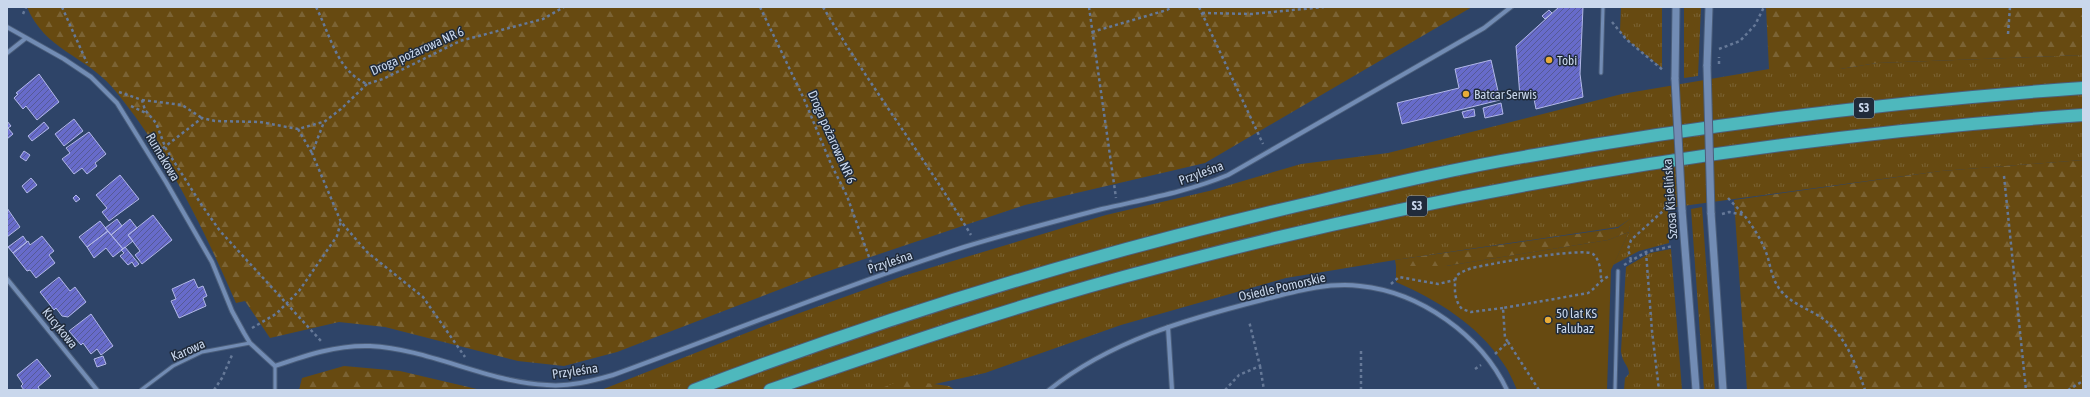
<svg xmlns="http://www.w3.org/2000/svg" width="2090" height="397" font-family="'Asap Condensed',sans-serif">
<style>
.grass{fill:url(#grass-tufts)}
.forest{fill:url(#forest-firs)}
.park{fill:#674a11}
.building{fill:url(#building-hatch);stroke:#b2b8e7}
.lines{fill:none;stroke-linecap:round;stroke-linejoin:round}
.service-casing{stroke:#4b5e7b;stroke-width:5}
.minor-casing{stroke:#4b5e7b;stroke-width:6}
.tertiary-casing{stroke:#4b5e7b;stroke-width:9}
.motorway-casing{stroke:#4b5e7b;stroke-width:14}
.path{stroke:#667998;stroke-width:2.5;stroke-dasharray:3 3;stroke-linecap:butt}
.service{stroke:#728cb4;stroke-width:3}
.minor{stroke:#728cb4;stroke-width:4}
.tertiary{stroke:#728cb4;stroke-width:7}
.motorway{stroke:#4eb8bd;stroke-width:12}
.tertiary-bridge-casing{stroke:#4b5e7b;stroke-width:9;stroke-linecap:butt}
.path-bridge{stroke:#667998;stroke-width:2.5;stroke-dasharray:3 3;stroke-linecap:butt}
.tertiary-bridge{stroke:#728cb4;stroke-width:7}
.poi-dot{fill:#e8ab37;stroke:#202b3b;stroke-width:1.5}
.labels{text-anchor:middle;dominant-baseline:central;stroke-width:3;stroke-linejoin:round;paint-order:stroke}
.shield{fill:#202b3b;stroke:#96a3b7;stroke-width:1}
.shield-label{font-size:12px;font-weight:bold;fill:#c9d7ec}
.street-label{font-size:13px;fill:#c9d7ec;stroke:#202b3b}
.poi-label{font-size:13px;fill:#c9d7ec;stroke:#202b3b;text-anchor:start}
</style>
<defs>
<pattern id="grass-tufts" width="24" height="20" patternUnits="userSpaceOnUse"><rect width="24" height="20" fill="#674a11"/><path d="M3 7l-1-3M5 7V3M7 7l1-3M15 17l-1-3M17 17v-4M19 17l1-3" fill="none" stroke="#7b6334"/></pattern>
<pattern id="forest-firs" width="22" height="20" patternUnits="userSpaceOnUse"><rect width="22" height="20" fill="#674a11"/><path d="M5 1l3.5 6h-7zM16 11l3.5 6h-7z" fill="#7b6334"/></pattern>
<pattern id="building-hatch" width="6" height="6" patternUnits="userSpaceOnUse"><rect width="6" height="6" fill="#676bca"/><path d="M-1 1l2-2M0 6l6-6M5 7l2-2" fill="none" stroke="#565a96"/></pattern>
</defs>
<rect width="100%" height="100%" fill="#2e4468"/>
<path class="grass" d="M1621,7H1662V68L1626,39L1620,31Z
M1684,7H1701L1698,76L1684,78Z
M2083,55V160L1941,171L1668,208L1669,243L1639,251L1613,265L1629,232L1630,219L1618,227L1395,260L1286,278L1121,325L985,373L935,384L917,390H601L769,324L903,276L1106,215L1209,191L1301,164L1388,153L1622,94L1769,69H1840L1877,63Z
M1702,207L1715,390H1704L1691,209Z
M1671,249L1682,390H1624L1625,378L1629,374C1629,365 1622,363 1621,351L1626,267L1650,253Z"/>
<path class="forest" d="M27,7H1472L1205,163L1025,205L817,275L617,352L564,366L518,361L385,327L339,322L270,338L245,301L236,303C203,227 166,151 112,87C84,55 45,50 27,7Z
M1766,7H2083V55L1877,63L1840,69H1769Z
M2083,160V390H1747L1734,200L1941,171Z
M1631,218L1629,232L1608,240L1446,266H1396L1395,260L1618,228Z
M344,366L400,371L481,390H299L302,378Z
M903,380L949,386L955,390H876Z"/>
<path class="park" d="M1629,232L1611,270L1607,390H1517C1513,381 1509,371 1503,363C1477,324 1437,300 1396,282V266H1446L1608,240Z"/>
<path class="building" d="M1559,7H1583L1580,74L1583,97L1536,109L1533,94L1520,97L1516,46Z
M1549,10L1552,13L1545,19L1542,16Z
M1491,60L1500,100L1402,124L1397,103L1459,88L1455,69Z
M39,74L59,102L37,120L26,106L23,109L14,98L18,94L16,93Z
M1501,103L1503,114L1485,118L1483,108Z
M1474,109L1475,116L1464,118L1462,112Z
M74,119L83,131L64,146L55,134Z
M7,121L11,126L8,128L13,134L7,139Z
M44,122L49,128L32,141L28,136Z
M89,132L106,154L95,163L97,166L87,174L82,168L74,174L62,159L70,153L66,148Z
M24,151L30,155L26,161L20,157Z
M120,175L139,199L109,221L102,212L107,208L96,195Z
M31,178L37,185L27,193L22,186Z
M76,195L80,199L76,202L73,198Z
M7,208L20,227L7,237Z
M153,215L172,240L142,264L135,255L140,251L128,235Z
M117,219L122,226L111,235L105,228Z
M130,219L137,228L128,235L133,241L123,249L111,235Z
M100,221L108,231L87,247L79,237Z
M108,231L123,249L113,257L106,248L94,258L87,247Z
M23,236L27,242L13,253L8,247Z
M42,236L54,251L49,255L55,263L36,278L30,270L27,271L13,253L28,241L30,245Z
M125,247L139,264L135,267L132,262L128,265L120,256L124,253L121,250Z
M59,277L70,291L75,287L86,302L68,317L62,316L56,308L54,310L40,292Z
M194,279L198,288L203,286L207,296L203,298L206,306L179,318L171,301L176,299L172,289Z
M91,314L113,346L101,355L97,349L91,354L83,343L81,345L69,331Z
M103,356L106,364L97,367L94,359Z
M37,359L51,376L38,387L40,390H24L21,386L23,384L17,375Z"/>
<g class="lines">
<g class="service-casing">
<path id="service" d="M1601,73L1603,7
M141,390L173,366L202,352L250,343
M275,390V366
M1615,390L1618,271"/>
</g>
<g class="minor-casing">
<path id="minor" d="M7,27L64,59L91,77L117,103L166,182L212,262L232,311L244,333L250,343L275,366C307,355 336,345 370,346C430,349 486,382 547,385C569,387 592,381 613,375C730,332 846,285 964,247C1010,233 1056,221 1102,209C1145,199 1187,192 1228,175L1484,28L1511,7
M7,53L26,38
M7,279L97,390
M1168,327L1172,390
M1049,390C1110,341 1187,319 1262,300C1294,292 1327,282 1360,286C1420,292 1481,335 1507,390"/>
</g>
<g class="tertiary-casing">
<path id="tertiary" d="M1707,66L1709,7
M1675,79L1676,7
M1682,210L1696,390
M1711,213L1723,390"/>
</g>
<g class="motorway-casing">
<path id="motorway" d="M694,390C899,312 1104,250 1318,201C1390,184 1462,167 1535,155C1717,123 1899,101 2083,88
M770,390C898,346 1026,302 1157,268C1460,187 1770,137 2083,115"/>
</g>
<path class="path" d="M62,7L87,63
M316,7C331,36 336,70 367,84L383,79L460,41L543,19L564,7
M760,7L804,99L831,164L847,196L873,268
M823,7C869,85 924,157 971,235
M1089,7L1116,198
M1199,7L1263,144
M1202,13L1252,14L1324,7
M23,14L26,7
M1612,22L1626,39L1664,71
M1092,32L1167,10L1172,7
M2008,34L2010,7
M1719,49L1740,41L1755,25L1764,7
M367,84L341,109L324,122L312,153L341,222L367,252L423,297L465,357
M119,92L142,100L145,110L156,123L166,149L201,204L220,231L321,341
M142,100L182,105L202,118
M131,106L146,113
M298,129L312,153
M158,152L202,118L215,121L260,122L298,129L323,122
M2004,176L2026,390
M1728,198L1744,215
M1722,214L1729,212L1744,215C1754,228 1763,242 1768,258C1771,270 1773,281 1781,291C1792,304 1809,309 1822,318C1845,335 1856,364 1865,390
M1646,252L1652,331L1659,390
M1631,260L1628,249L1631,240L1663,211L1666,206
M1624,265L1646,252L1673,246
M1391,284L1399,277L1438,284L1455,280
M1503,308L1471,312L1462,309C1454,300 1454,288 1456,276C1461,272 1466,270 1472,268C1489,264 1583,247 1593,254C1600,260 1601,272 1601,280
M252,328L276,314L299,291L337,236L341,221
M1508,342L1539,390
M1361,351V390
M1495,354L1508,342L1505,338L1503,308L1588,293C1596,288 1600,280 1609,276
M1260,366L1264,390
M1475,369L1481,365
M214,390L222,378L232,355
M1225,390L1239,375L1260,366L1249,321
M2068,390L2083,381"/>
<use href="#service" class="service"/>
<use href="#minor" class="minor"/>
<use href="#tertiary" class="tertiary"/>
<use href="#motorway" class="motorway"/>
<g class="tertiary-bridge-casing">
<path id="tertiary-bridge" d="M1707,66L1711,213
M1675,79L1682,210"/>
</g>
<path class="path-bridge" d="M1719,64V57"/>
<use href="#tertiary-bridge" class="tertiary-bridge"/>
</g>
<g class="poi-dot">
<circle cx="1549" cy="60" r="4"/>
<circle cx="1466" cy="94" r="4"/>
<circle cx="1548" cy="320" r="4"/>
</g>
<g class="labels">
<g class="shield">
<rect x="1854" y="98" width="20" height="20" rx="3"/>
<rect x="1407" y="196" width="20" height="20" rx="3"/>
</g>
<g class="shield-label">
<text x="1864" y="108">S3</text>
<text x="1417" y="206">S3</text>
</g>
<g class="street-label">
<text transform="translate(417 51) rotate(-24)">Droga pożarowa NR 6</text>
<text transform="translate(832 137) rotate(66)">Droga pożarowa NR 6</text>
<text transform="translate(163 157) rotate(59)">Rumakowa</text>
<text transform="translate(1201 173) rotate(-20)">Przyleśna</text>
<text transform="translate(1670 199) rotate(-94)">Szosa Kisielińska</text>
<text transform="translate(890 262) rotate(-19)">Przyleśna</text>
<text transform="translate(1282 287) rotate(-13)">Osiedle Pomorskie</text>
<text transform="translate(60 328) rotate(51)">Kucykowa</text>
<text transform="translate(188 350) rotate(-24)">Karowa</text>
<text transform="translate(575 371) rotate(-8)">Przyleśna</text>
</g>
<g class="poi-label">
<text x="1557" y="60">Tobi</text>
<text x="1474" y="94">Batcar Serwis</text>
<text x="1556" y="313">50 lat KS<tspan x="1556" dy="15">Falubaz</tspan></text>
</g>
</g>
<rect width="2090" height="397" fill="none" stroke="#c9d7ec" stroke-width="16"/>
</svg>
